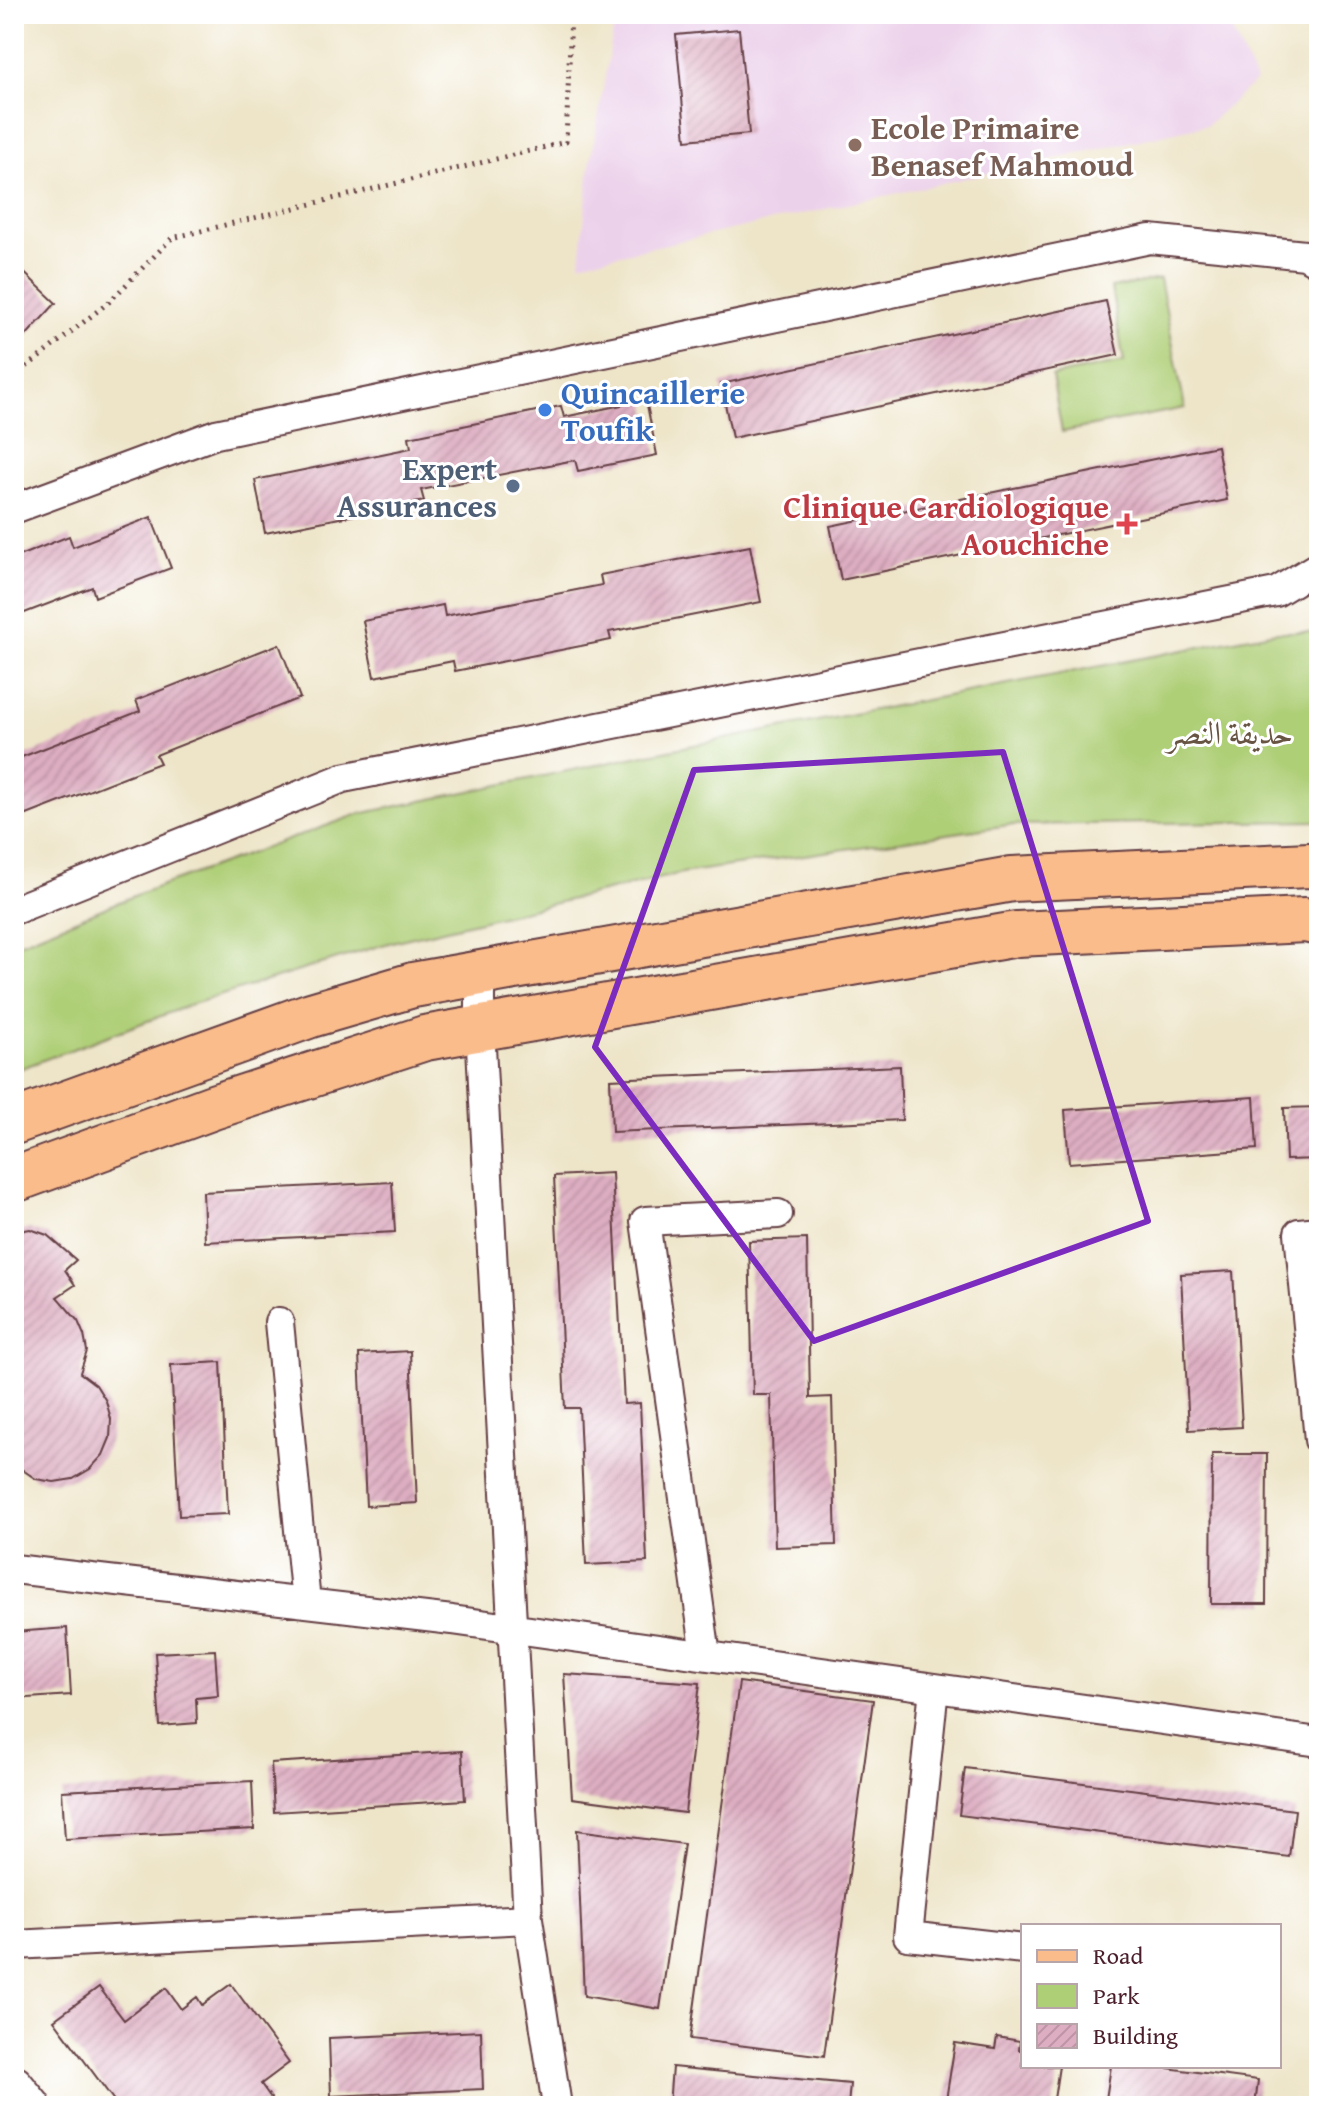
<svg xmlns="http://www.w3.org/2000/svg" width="1333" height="2120" font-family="'Gentium Book Plus',Amiri,serif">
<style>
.built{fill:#ecd1eb}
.green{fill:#afcf77;stroke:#7c7751;stroke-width:2}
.building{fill:url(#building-hatch)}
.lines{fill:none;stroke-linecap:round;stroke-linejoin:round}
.minor-casing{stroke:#633d43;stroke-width:32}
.tertiary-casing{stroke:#633d43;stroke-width:40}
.primary-casing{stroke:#633d43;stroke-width:48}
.path{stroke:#633d43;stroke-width:5;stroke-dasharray:2 6;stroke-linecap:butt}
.minor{stroke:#fff;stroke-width:28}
.tertiary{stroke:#fff;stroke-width:36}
.primary{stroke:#fabc8b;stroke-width:44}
.marked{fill:none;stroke:#7b2cbf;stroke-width:6;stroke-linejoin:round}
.education-dot{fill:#8d6e63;stroke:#fff;stroke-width:3}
.shop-dot{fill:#3f7fe0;stroke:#fff;stroke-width:3}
.service-dot{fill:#5c6f8a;stroke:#fff;stroke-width:3}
.health-dot{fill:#e0444e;stroke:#fff;stroke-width:3}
.labels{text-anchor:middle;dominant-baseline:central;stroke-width:6;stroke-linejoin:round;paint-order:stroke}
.education-label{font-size:32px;font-weight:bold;fill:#785e54;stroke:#fff;text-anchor:start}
.shop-label{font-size:32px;font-weight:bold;fill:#366cbe;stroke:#fff;text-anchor:start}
.service-label{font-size:32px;font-weight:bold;fill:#4e5e75;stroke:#fff;text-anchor:end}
.health-label{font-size:32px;font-weight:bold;fill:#be3a42;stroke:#fff;text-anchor:end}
.park-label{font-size:32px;fill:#685442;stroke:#fff}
</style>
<defs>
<pattern id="building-hatch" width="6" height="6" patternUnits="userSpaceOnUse" patternTransform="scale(2)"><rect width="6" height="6" fill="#ddadc1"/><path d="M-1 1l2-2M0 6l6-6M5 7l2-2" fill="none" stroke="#bf94a6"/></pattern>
</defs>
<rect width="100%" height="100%" fill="#fff"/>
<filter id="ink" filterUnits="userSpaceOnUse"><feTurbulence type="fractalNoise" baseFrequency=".0125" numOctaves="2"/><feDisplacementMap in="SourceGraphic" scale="16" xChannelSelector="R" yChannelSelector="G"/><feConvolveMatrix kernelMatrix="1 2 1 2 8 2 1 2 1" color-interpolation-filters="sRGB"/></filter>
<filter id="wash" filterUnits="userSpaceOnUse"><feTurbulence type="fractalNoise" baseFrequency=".006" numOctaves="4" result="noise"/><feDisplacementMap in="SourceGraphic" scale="32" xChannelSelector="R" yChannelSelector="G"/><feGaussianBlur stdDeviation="1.8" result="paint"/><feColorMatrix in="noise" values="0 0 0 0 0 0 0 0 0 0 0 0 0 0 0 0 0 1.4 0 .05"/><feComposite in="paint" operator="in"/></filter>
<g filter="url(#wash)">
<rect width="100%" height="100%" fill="#eee5c9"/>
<path class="built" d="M616,14H1224L1256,81L1207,125L580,263L590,165Z"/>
<path class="green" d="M1160,279L1185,408L1062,432L1052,376L1124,362L1111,288Z
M1276,632H1319V821L1009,825L682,873L392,942L193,1004L14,1071V945L141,893L359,814L684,747Z"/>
<g id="blocks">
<path class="building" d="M739,29L749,134L686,140L676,35Z
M14,263L56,303L22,340L14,332Z
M1106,301L1118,355L732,438L721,384Z
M646,400L657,455L578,471L575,460L421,490L424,501L265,533L255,480L411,448L409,437L561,406L564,417Z
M1217,446L1227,500L841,580L830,526Z
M151,517L171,568L95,597L92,587L14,617V558L69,536L73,547Z
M750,546L761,602L609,632L611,640L455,671L453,661L374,677L363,621L443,605L445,616L602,585L600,575Z
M279,644L300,698L156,755L160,763L14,820V760L140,711L136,700Z
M900,1066L902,1120L612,1132L610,1079Z
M1254,1097L1257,1149L1069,1163L1065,1110Z
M1319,1107V1159L1286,1160L1284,1108Z
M612,1173L624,1404L640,1403L647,1562L586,1565L579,1408H565L554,1176Z
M392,1182L395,1232L205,1242L203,1192Z
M30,1229L47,1235L76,1260L65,1270L75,1285L57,1297L78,1321L84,1335L87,1351L80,1373L96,1385L106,1401L111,1419L110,1438L103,1455L90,1469L73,1479L54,1482L36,1479L14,1464V1232Z
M807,1239L810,1398L832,1397L836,1545L775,1547L771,1395H753L749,1241Z
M1233,1271L1242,1427L1189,1430L1181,1274Z
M410,1351L417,1503L366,1506L359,1354Z
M221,1362L228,1514L179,1516L171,1365Z
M1212,1454H1267L1266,1604H1211Z
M67,1628L71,1695L14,1699V1632Z
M215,1650L218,1696L196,1698L197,1723L160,1726L155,1653Z
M564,1674L700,1683L685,1813L572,1798Z
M739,1682L873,1700L824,2056L690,2039Z
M462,1751L465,1800L274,1812L271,1763Z
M965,1768L1295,1810L1289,1857L959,1815Z
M252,1781L254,1829L65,1839L62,1791Z
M577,1830L684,1844L660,2009L584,1996Z
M231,1984L289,2063L261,2084L271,2098L260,2106H118L54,2020L99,1987L124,2020L166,1988L181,2009L197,1997L202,2005Z
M481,2031L483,2089L331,2096L329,2038Z
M997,2037L1020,2041L1019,2050L1023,2051V2066H1059L1053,2106H945L955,2043L995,2049Z
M1111,2066H1152L1258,2080L1255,2106H1105Z
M672,2067L850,2084L848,2106H669Z"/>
</g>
</g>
<g filter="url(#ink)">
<use href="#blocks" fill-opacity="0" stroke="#633d43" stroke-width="2"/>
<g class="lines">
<g class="minor-casing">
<path id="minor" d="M14,509L216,434L1150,239L1305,255L1319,263
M14,910L343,778L1276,592L1319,566
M480,972V1028L528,1919L557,2106
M1319,1231L1299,1233L1319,1440
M279,1322L306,1603
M14,1569L452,1620L1319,1742
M706,1655L645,1221L778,1214
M934,1688L908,1936L1023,1949
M14,1945L528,1919"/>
</g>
<g class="tertiary-casing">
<path id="tertiary" d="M14,2084L32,2106"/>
</g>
<g class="primary-casing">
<path id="primary" d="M14,1122L311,1015L413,985L1012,879L1309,865L1319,867
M14,1180L213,1107L425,1038L1017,934L1305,920L1319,923"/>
</g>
<path class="path" d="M14,377L109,302L172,238L566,142L571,14"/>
<use href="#minor" class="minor"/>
<use href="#tertiary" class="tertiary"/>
<use href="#primary" class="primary"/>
</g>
</g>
<path class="marked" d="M1003,752L1148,1221L814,1341L595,1047L694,770Z"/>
<circle class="education-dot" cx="855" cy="145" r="8"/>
<circle class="shop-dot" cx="545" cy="410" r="8"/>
<circle class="service-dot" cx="513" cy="486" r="8"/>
<path class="health-dot" d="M1123 512h8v8h8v8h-8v8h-8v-8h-8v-8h8z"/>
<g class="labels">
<g class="education-label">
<text x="871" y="127">Ecole Primaire<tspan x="871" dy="37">Benasef Mahmoud</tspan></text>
</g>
<g class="shop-label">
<text x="561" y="392">Quincaillerie<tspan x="561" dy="37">Toufik</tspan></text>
</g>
<g class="service-label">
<text x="497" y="468">Expert<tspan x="497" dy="37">Assurances</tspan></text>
</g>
<g class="health-label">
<text x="1109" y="506">Clinique Cardiologique<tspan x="1109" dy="37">Aouchiche</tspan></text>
</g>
<g class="park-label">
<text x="1230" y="732">حديقة النصر</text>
</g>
</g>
<rect width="1333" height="2120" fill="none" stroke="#fff" stroke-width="48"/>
<rect x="1021" y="1924" width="260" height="144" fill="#ffffff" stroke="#b7a5aa" stroke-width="2"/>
<rect x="1037" y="1950" width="40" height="12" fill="#fabc8b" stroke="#b7a5aa" stroke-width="2"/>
<text x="1093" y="1964" font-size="24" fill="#4a1f2b">Road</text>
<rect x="1037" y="1984" width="40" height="24" fill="#afcf77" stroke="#b7a5aa" stroke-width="2"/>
<text x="1093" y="2004" font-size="24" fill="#4a1f2b">Park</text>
<rect x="1037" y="2024" width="40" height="24" fill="url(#building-hatch)" stroke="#b7a5aa" stroke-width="2"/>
<text x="1093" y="2044" font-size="24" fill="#4a1f2b">Building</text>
</svg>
